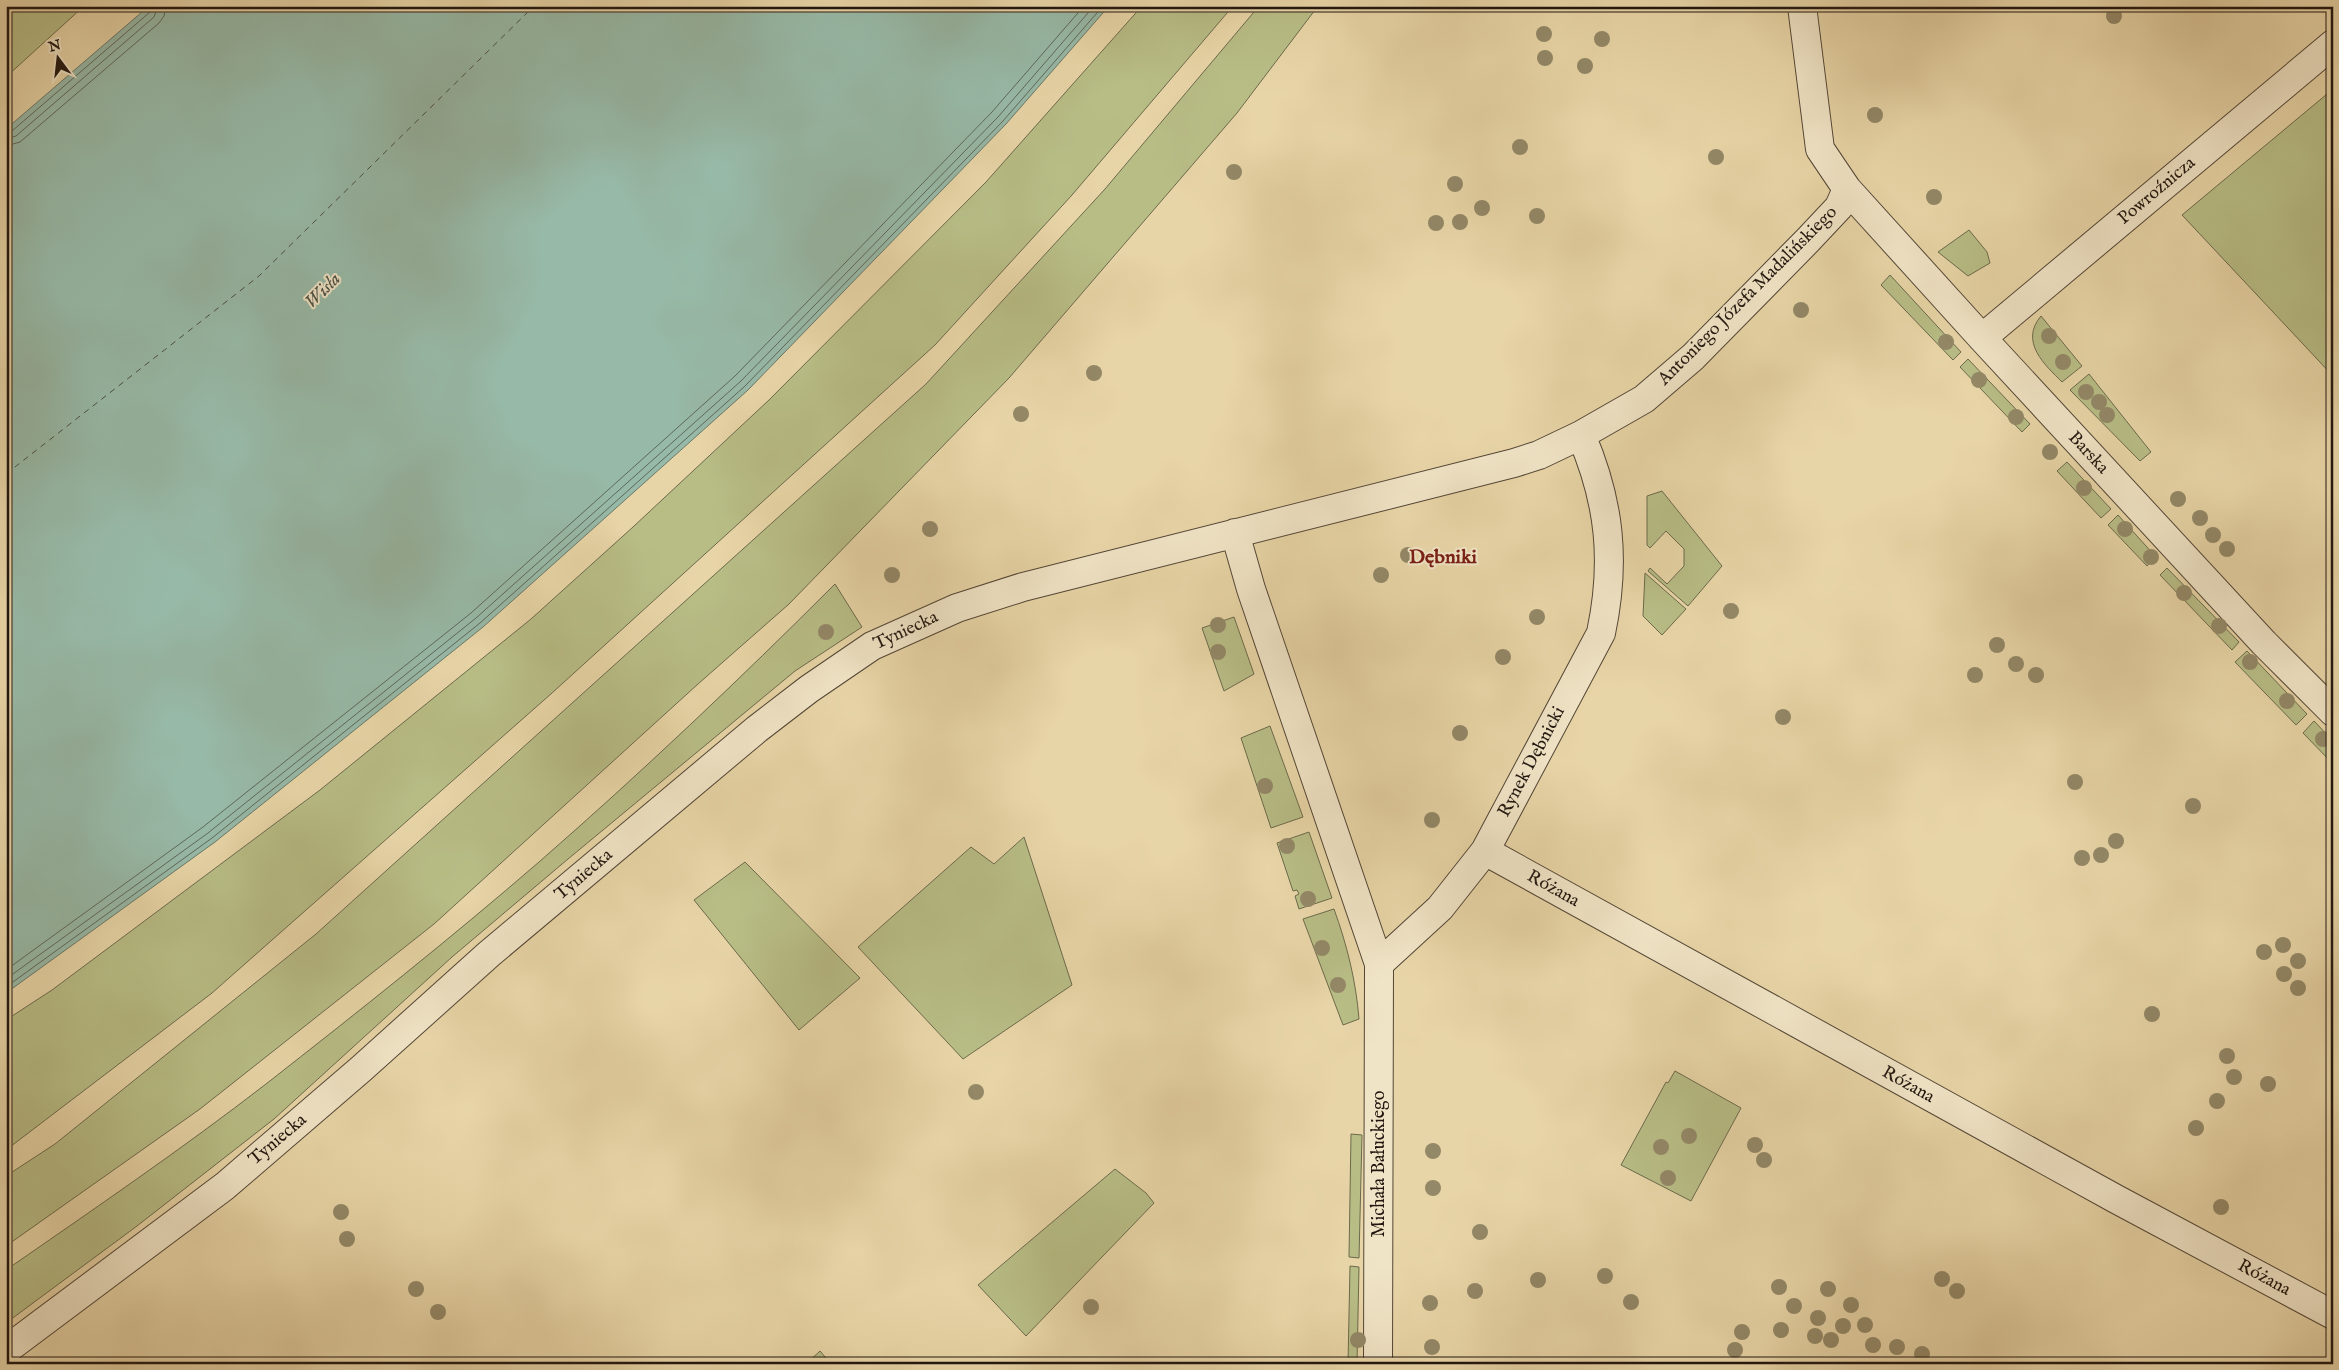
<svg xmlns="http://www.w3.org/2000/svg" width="2339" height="1370" font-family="'IM FELL English',serif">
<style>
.green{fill:#b8bd86;stroke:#6c6a4b}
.water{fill:#97b9a7;stroke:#68786b}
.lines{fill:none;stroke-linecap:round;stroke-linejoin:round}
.shore{stroke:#5c685c;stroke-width:1}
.ferry{stroke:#4a5045;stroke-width:1;stroke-dasharray:6 5;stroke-linecap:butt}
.minor-casing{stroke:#534636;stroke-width:30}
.minor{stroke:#f0e4c6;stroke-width:28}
.tree{fill:#938867}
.labels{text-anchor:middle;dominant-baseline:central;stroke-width:4;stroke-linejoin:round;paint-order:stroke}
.street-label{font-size:18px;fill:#211710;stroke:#f0e4c6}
.water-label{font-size:19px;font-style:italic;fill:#4a5045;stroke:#f0e4c6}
.quarter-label{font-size:20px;font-weight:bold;fill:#7a1f14;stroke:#f0e4c6}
</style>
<rect width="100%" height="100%" fill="#e8d5a7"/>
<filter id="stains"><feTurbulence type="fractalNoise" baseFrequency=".004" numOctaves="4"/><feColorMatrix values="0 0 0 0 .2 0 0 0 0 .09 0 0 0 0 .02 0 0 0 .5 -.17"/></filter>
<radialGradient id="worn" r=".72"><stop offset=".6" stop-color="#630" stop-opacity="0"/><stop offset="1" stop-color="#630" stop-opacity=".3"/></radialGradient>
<path class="green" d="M19,6H84L6,77V17Z
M1142,6H1233L1072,195L935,345L552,693L212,993L6,1150V1020L52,990L320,790L531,619L633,527L769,400L986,182Z
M1259,6H1318L1237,113L1009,378L789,604L698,684L434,924L200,1109L6,1246V1176L55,1144L316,934L926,384L1105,189Z
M2333,89V376L2182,215Z
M1969,230L1987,252L1990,263L1968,276L1938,252Z
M1890,275L1961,352L1953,360L1881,285Z
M2041,316L2082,366L2062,382C2045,365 2019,342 2041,316Z
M1968,359L2030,424L2022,432L1960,367Z
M2089,374L2151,452L2140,461L2070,390Z
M2067,462L2111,509L2101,518L2057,471Z
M1662,491L1722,566L1688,606L1648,571L1650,568L1667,584L1684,566V549L1666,531L1650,548L1647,545V496Z
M2118,515L2156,557L2147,566L2108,525Z
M2167,568L2239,642L2232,650L2160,575Z
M1645,573L1686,609L1662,635L1643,616Z
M835,584L862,627L795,671L568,859L452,957L274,1119L137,1226L6,1323V1270C94,1209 182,1149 266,1084C358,1012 450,939 539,862C641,773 739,680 835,584Z
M1234,617L1254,674L1224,691L1202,628Z
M2247,651L2307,714L2296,725L2235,662Z
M2314,721L2333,741V764L2303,733Z
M1270,726L1303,817L1271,828L1241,738Z
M1309,832L1332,898L1299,909L1295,896L1299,894L1297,890L1293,891L1277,843Z
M1024,837L1072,985L963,1059L858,947L971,847L994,864Z
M745,862L860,978L799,1030L694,900Z
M1334,909C1347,945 1356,981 1359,1019L1343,1025L1303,919Z
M1675,1071L1741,1108L1691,1201L1621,1165L1666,1082L1668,1083Z
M1351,1134L1362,1135L1359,1258L1349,1257Z
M1115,1169L1146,1193L1154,1203L1026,1336L978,1285Z
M1350,1266L1359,1267L1357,1364H1348Z
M820,1351L831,1364H806Z"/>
<path class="water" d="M149,6H1109L1006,124L748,390L483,627L215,842L6,993V129Z"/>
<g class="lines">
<path class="shore" d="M6,133L12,131L150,12L152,6
M6,139L16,136L154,17L158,6
M6,146L20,142L159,23L164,16L166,6
M6,970L203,827L471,613L735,376L992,112L1084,6
M6,979L208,833L476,618L741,381L998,117L1094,6
M6,987L212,838L480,623L745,386L1003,121L1103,6"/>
<path class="ferry" d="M6,474L259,276L534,6"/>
<g class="minor-casing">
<path id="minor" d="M1847,189L1982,338L2264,643L2333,712
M1982,338L2333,44
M1235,533L1251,589L1379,964L1378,1364
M1485,851L2116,1199L2333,1315
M1379,964L1440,908L1485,851L1601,633C1616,562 1610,502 1581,435
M6,1350L225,1186L361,1069L489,954L757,729L809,689L872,646L957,608L1023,587L1514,463L1539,455L1581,435L1644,399L1693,357L1808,240L1839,207L1847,189L1820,149L1802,6"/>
</g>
<use href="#minor" class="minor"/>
</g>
<g class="tree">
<circle cx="2114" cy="16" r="8"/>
<circle cx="1544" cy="34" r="8"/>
<circle cx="1602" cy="39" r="8"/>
<circle cx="1545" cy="58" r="8"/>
<circle cx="1585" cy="66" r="8"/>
<circle cx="1875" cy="115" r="8"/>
<circle cx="1520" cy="147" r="8"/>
<circle cx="1716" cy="157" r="8"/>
<circle cx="1234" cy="172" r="8"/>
<circle cx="1455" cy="184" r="8"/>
<circle cx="1934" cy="197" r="8"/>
<circle cx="1482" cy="208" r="8"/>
<circle cx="1537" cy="216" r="8"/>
<circle cx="1460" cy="222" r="8"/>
<circle cx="1436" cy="223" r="8"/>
<circle cx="1801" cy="310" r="8"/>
<circle cx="2049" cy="336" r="8"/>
<circle cx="1946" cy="342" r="8"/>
<circle cx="2063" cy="362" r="8"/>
<circle cx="1094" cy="373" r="8"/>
<circle cx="1979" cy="380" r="8"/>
<circle cx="2086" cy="392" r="8"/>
<circle cx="2099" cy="402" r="8"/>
<circle cx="1021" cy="414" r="8"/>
<circle cx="2107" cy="415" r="8"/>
<circle cx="2016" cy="417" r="8"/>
<circle cx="2050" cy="452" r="8"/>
<circle cx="2084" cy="488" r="8"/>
<circle cx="2178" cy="499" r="8"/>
<circle cx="2200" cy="518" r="8"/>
<circle cx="930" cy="529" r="8"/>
<circle cx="2125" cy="529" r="8"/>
<circle cx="2213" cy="535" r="8"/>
<circle cx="2227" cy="549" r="8"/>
<circle cx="1408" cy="555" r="8"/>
<circle cx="2151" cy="557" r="8"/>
<circle cx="892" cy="575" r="8"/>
<circle cx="1381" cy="575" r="8"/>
<circle cx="2184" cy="593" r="8"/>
<circle cx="1731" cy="611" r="8"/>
<circle cx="1537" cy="617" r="8"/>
<circle cx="1218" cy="625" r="8"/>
<circle cx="2219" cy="626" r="8"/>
<circle cx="826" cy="632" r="8"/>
<circle cx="1997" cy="645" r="8"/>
<circle cx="1218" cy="652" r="8"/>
<circle cx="1503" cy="657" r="8"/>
<circle cx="2250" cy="662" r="8"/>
<circle cx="2016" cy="664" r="8"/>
<circle cx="1975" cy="675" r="8"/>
<circle cx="2036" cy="675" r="8"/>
<circle cx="2287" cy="701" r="8"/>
<circle cx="1783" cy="717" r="8"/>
<circle cx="1460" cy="733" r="8"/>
<circle cx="2323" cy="739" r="8"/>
<circle cx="2075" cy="782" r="8"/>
<circle cx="1265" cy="786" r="8"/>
<circle cx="2193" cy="806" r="8"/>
<circle cx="1432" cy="820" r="8"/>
<circle cx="2116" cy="841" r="8"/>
<circle cx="1287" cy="846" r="8"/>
<circle cx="2101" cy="855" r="8"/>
<circle cx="2082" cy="858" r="8"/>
<circle cx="1308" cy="899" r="8"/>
<circle cx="2283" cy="945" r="8"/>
<circle cx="1322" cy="948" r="8"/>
<circle cx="2264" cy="952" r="8"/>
<circle cx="2298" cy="961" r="8"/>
<circle cx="2284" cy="974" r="8"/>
<circle cx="1338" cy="985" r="8"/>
<circle cx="2298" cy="988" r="8"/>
<circle cx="2152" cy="1014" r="8"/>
<circle cx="2227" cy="1056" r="8"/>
<circle cx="2234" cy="1077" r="8"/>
<circle cx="2268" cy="1084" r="8"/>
<circle cx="976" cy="1092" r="8"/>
<circle cx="2217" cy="1101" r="8"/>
<circle cx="2196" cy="1128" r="8"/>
<circle cx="1689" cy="1136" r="8"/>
<circle cx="1755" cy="1145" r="8"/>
<circle cx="1661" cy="1147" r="8"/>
<circle cx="1433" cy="1151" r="8"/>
<circle cx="1764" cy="1160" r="8"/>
<circle cx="1668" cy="1178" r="8"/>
<circle cx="1433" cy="1188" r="8"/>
<circle cx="2221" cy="1207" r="8"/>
<circle cx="341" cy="1212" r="8"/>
<circle cx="1480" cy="1232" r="8"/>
<circle cx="347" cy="1239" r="8"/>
<circle cx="1605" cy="1276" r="8"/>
<circle cx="1942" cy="1279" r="8"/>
<circle cx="1538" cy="1280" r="8"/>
<circle cx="1779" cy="1287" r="8"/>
<circle cx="416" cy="1289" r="8"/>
<circle cx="1828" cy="1289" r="8"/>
<circle cx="1475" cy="1291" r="8"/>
<circle cx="1957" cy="1291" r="8"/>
<circle cx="1631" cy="1302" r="8"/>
<circle cx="1430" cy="1303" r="8"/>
<circle cx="1851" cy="1305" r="8"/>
<circle cx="1794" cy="1306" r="8"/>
<circle cx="1091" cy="1307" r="8"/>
<circle cx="438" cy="1312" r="8"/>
<circle cx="1818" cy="1318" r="8"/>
<circle cx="1865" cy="1325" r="8"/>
<circle cx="1843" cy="1326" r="8"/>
<circle cx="1781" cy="1330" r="8"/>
<circle cx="1742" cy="1332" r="8"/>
<circle cx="1815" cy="1336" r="8"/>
<circle cx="1358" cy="1340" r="8"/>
<circle cx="1831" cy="1340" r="8"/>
<circle cx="1873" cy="1345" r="8"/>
<circle cx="1432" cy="1347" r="8"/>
<circle cx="1897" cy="1347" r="8"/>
<circle cx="1735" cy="1350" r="8"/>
<circle cx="1922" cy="1354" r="8"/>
</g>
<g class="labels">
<g class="street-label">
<text transform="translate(2157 191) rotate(-40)">Powroźnicza</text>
<text transform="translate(1748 296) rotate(-45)">Antoniego Józefa Madalińskiego</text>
<text transform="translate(2088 453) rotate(47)">Barska</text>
<text transform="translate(906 631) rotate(-25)">Tyniecka</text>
<text transform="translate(1532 762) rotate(-62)">Rynek Dębnicki</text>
<text transform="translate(584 875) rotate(-40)">Tyniecka</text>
<text transform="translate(1553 889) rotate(29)">Różana</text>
<text transform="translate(1908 1085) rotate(29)">Różana</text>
<text transform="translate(278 1140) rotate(-40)">Tyniecka</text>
<text transform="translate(1379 1164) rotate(-90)">Michała Bałuckiego</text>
<text transform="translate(2264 1278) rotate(28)">Różana</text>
</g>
<g class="water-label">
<text transform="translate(323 291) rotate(-45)">Wisła</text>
</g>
<g class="quarter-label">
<text x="1443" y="557">Dębniki</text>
</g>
</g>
<rect width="2339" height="1370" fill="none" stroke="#e8d5a7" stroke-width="25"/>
<rect x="8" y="8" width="2324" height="1355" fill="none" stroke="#211710" stroke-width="2.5"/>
<rect x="12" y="12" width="2314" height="1345" fill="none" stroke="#211710"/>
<g transform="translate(58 58) rotate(345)" stroke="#f0e4c6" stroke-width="4" paint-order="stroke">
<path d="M0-4L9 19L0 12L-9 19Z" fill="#211710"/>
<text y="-8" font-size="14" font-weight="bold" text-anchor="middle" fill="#211710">N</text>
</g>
<rect width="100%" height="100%" filter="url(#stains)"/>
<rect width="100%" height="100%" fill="url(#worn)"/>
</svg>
